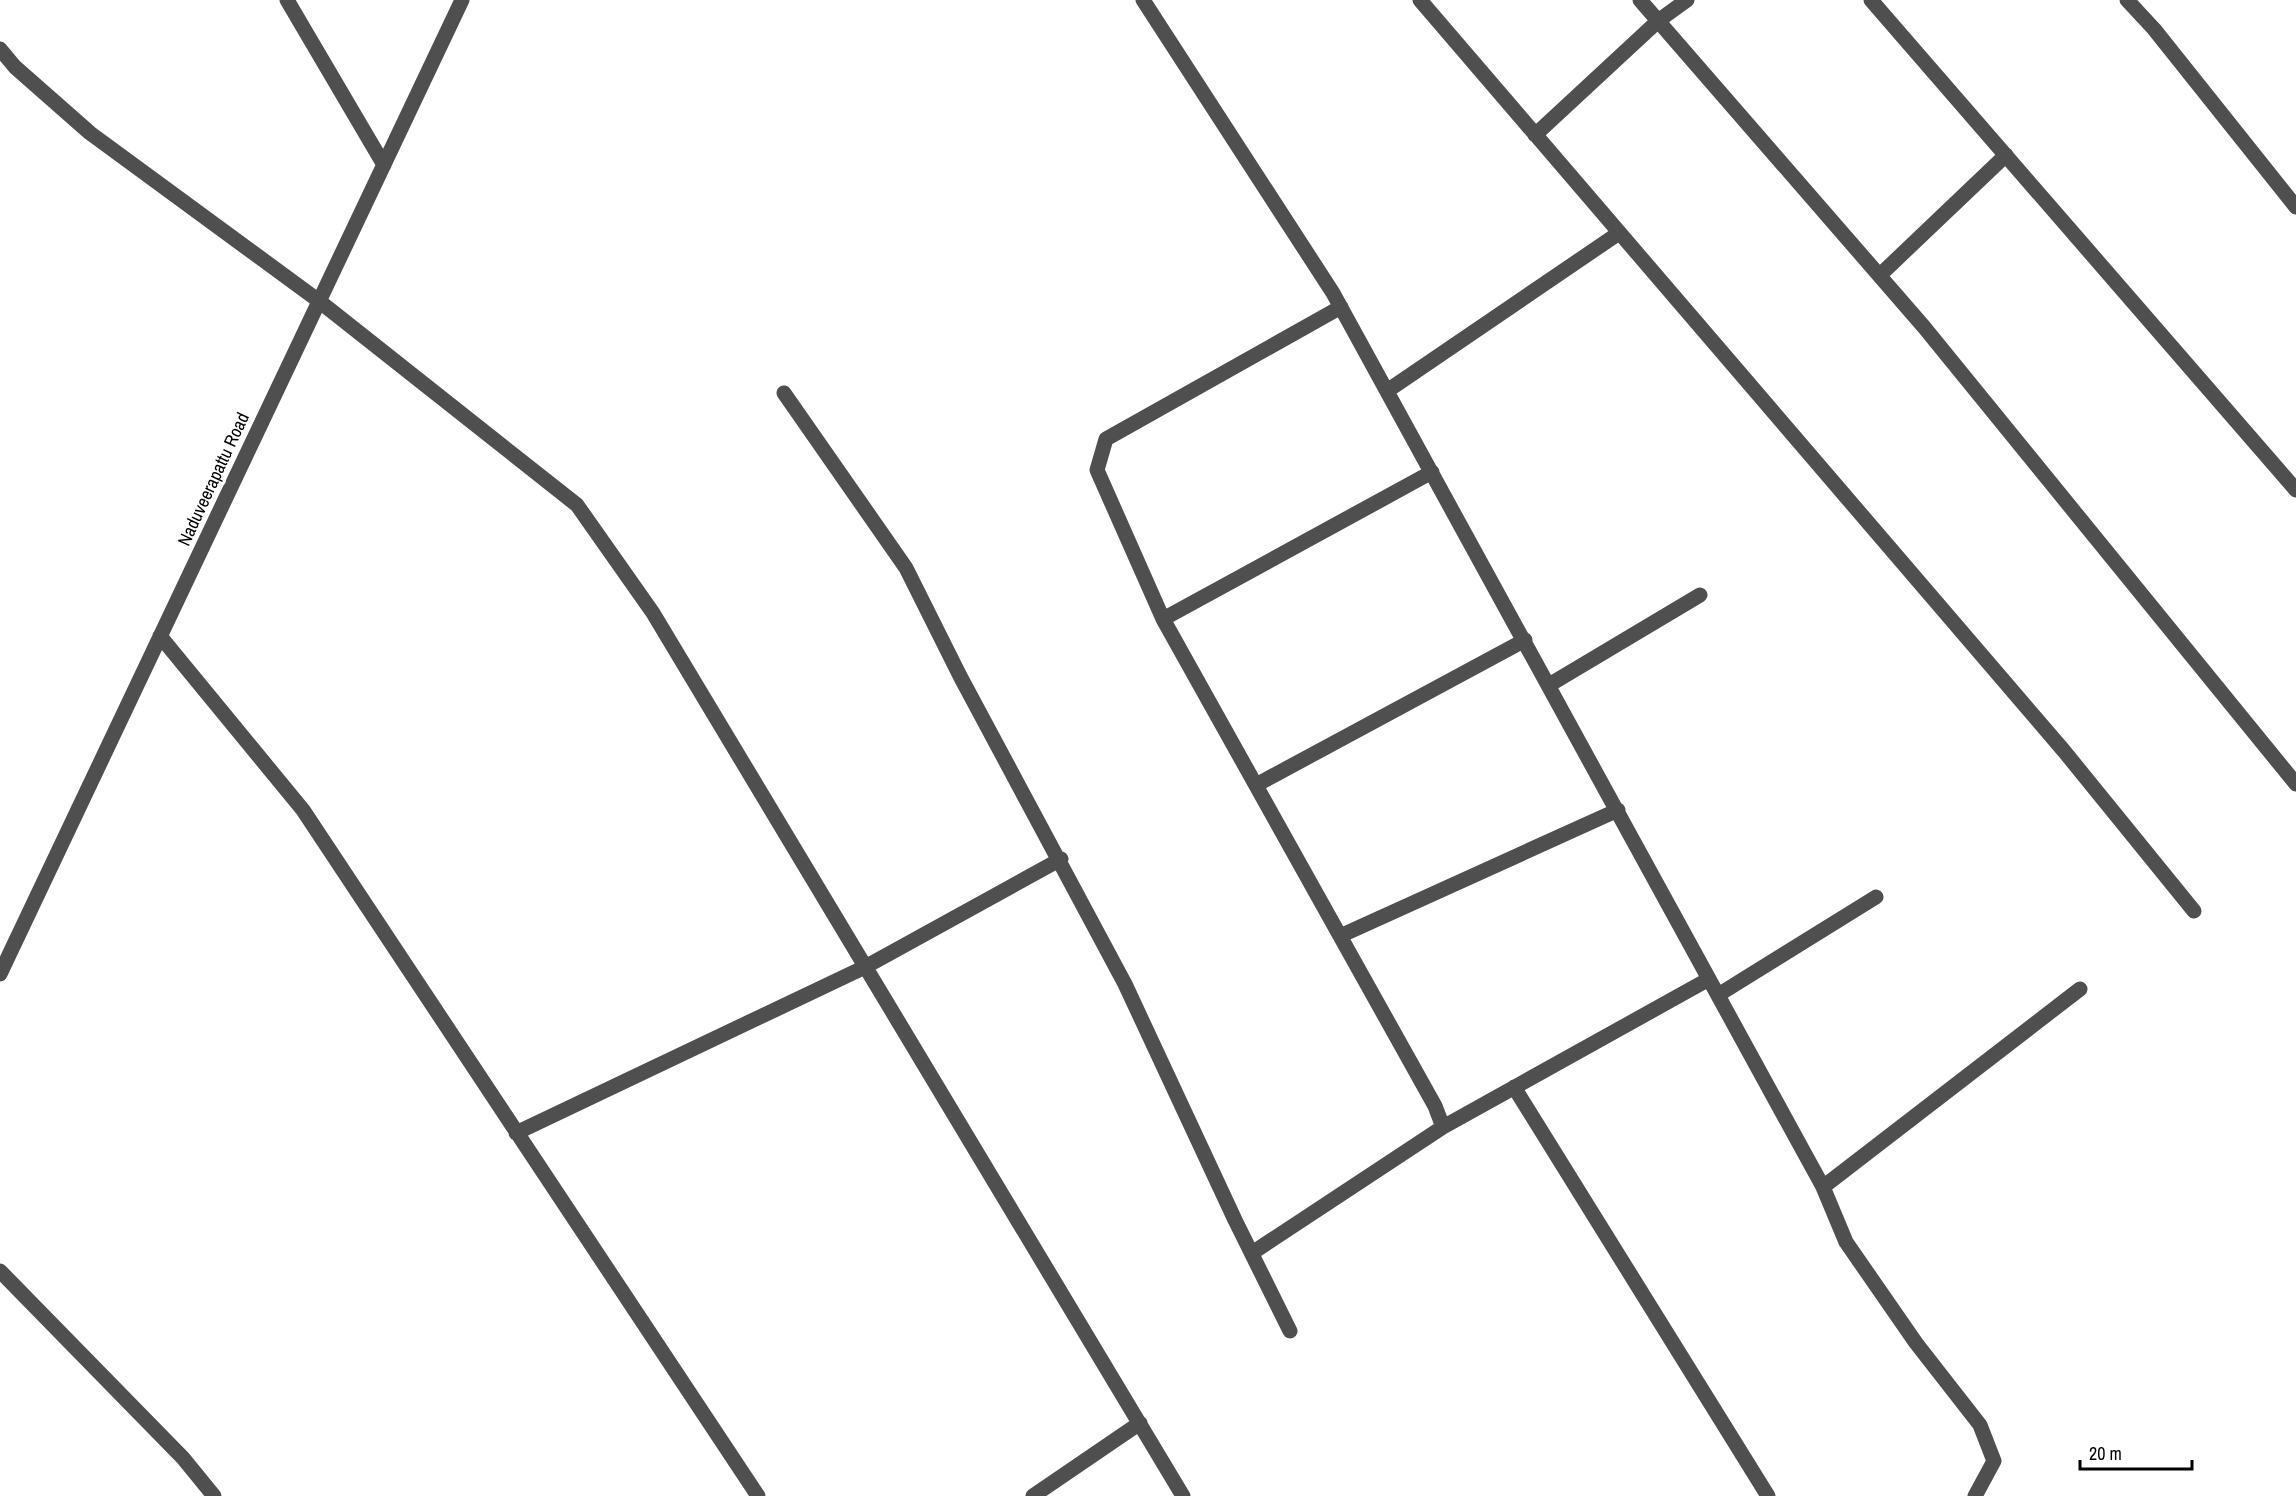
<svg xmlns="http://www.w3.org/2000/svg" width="2296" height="1496" font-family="'Archivo Narrow',sans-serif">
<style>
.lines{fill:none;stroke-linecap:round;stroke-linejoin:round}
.minor{stroke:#4f4f4f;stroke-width:15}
.labels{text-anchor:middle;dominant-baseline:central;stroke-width:6;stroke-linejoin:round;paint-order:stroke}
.street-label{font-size:18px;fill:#000;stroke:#fff}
</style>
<rect width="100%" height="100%" fill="#fff"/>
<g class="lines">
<path class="minor" d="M287,0L384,165
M1143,0L1333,293L1823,1187L1846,1242L1916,1343L1980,1425L1994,1461L1975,1496
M1420,0L2064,751L2194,911
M1640,0L1924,327L2296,784
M1871,0L2296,490
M2127,0L2154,29L2296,207
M0,49L15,67L90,133L319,301L577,505L653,613L1183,1496
M1535,135L1658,21L1687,0
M1880,275L2006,155
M1341,307L1106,439L1097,470L1163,619L1435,1106L1443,1127
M1387,391L1619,233
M784,393L906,568L960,676L1125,984L1235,1220L1290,1331
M1163,619L1432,472
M160,636L303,810L758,1496
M1549,685L1700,595
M1256,785L1525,640
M1340,936L1618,810
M0,974L462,0
M1718,995L1876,897
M1514,1087L1768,1496
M516,1133L865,967L1061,859
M1823,1187L2080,989
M1252,1253L1443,1127L1709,979
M0,1271L183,1458L214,1496
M1033,1496L1140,1423"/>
</g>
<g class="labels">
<g class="street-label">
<text transform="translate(213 479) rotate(-65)">Naduveerapattu Road</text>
</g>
</g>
<path d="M2080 1460v9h112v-9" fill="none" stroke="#000000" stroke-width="3"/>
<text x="2089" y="1460" font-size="18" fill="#000000" stroke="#ffffff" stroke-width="4.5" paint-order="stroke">20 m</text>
</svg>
